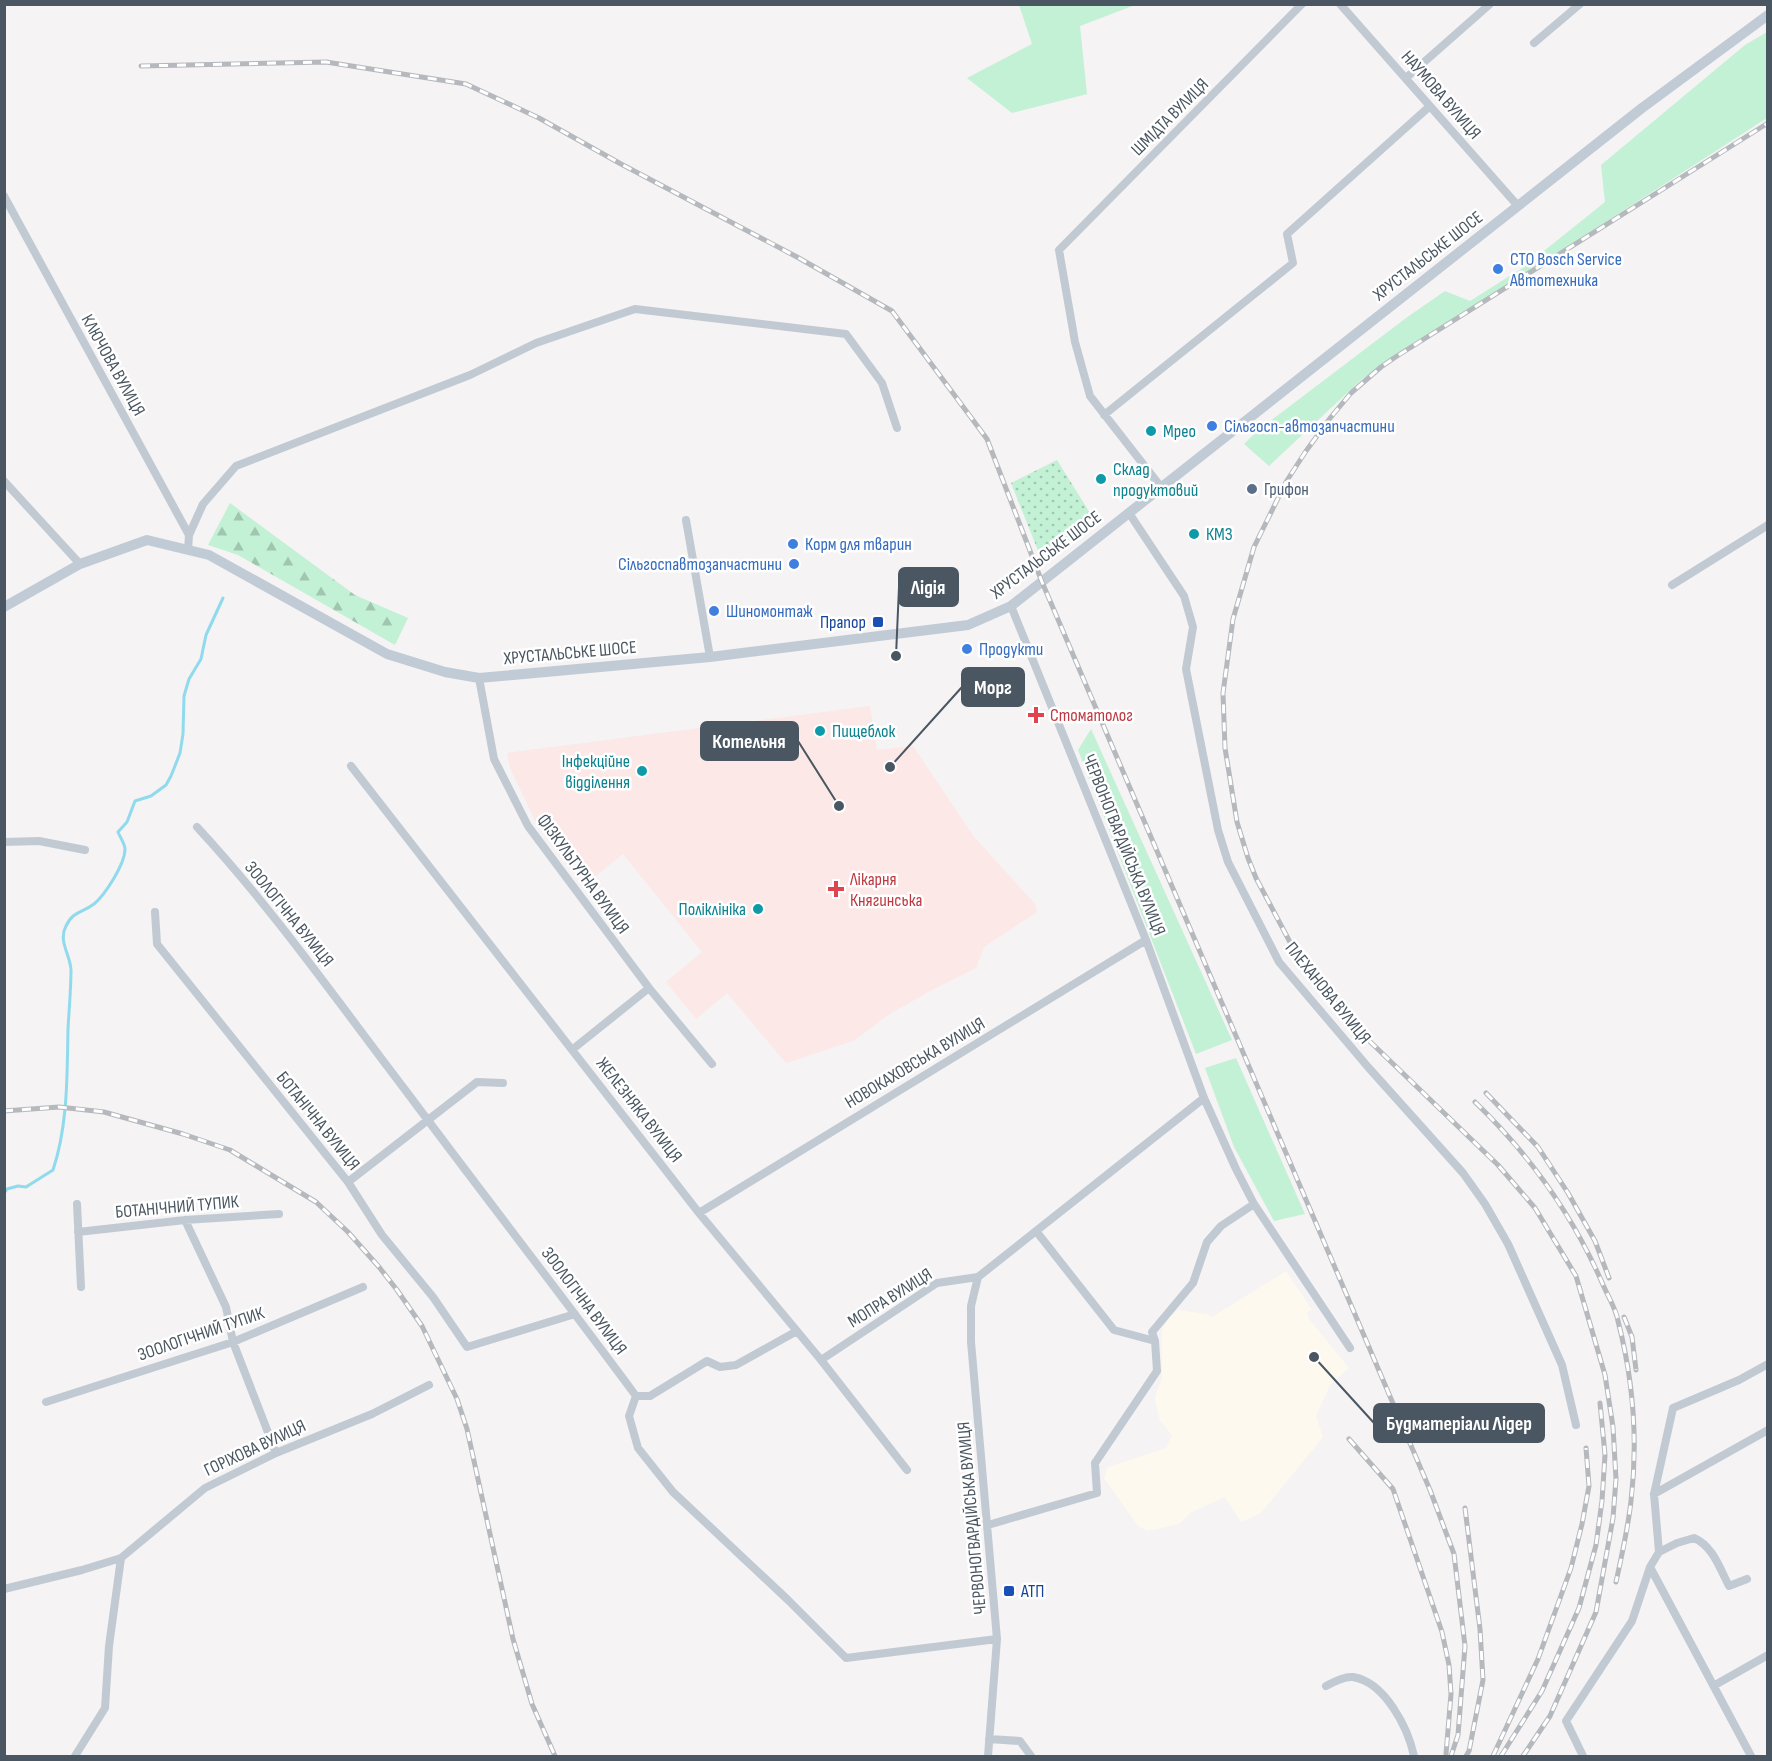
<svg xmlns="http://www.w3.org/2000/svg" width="1772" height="1761" font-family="'Sofia Sans Condensed',sans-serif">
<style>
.commercial{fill:#fdf9ef}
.medical{fill:#fce8e6}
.grass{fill:url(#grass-dots)}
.forest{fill:url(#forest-firs)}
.green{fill:#c3f1d5}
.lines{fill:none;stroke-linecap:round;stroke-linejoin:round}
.stream{stroke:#90daee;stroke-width:3}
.street{stroke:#c1cad2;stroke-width:8}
.secondary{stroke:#c1cbd6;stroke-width:10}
.rail-casing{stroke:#b5b8bd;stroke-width:5}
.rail{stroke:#fff;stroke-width:3;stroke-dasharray:9;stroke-linecap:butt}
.shop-dot{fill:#3f7fe0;stroke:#fff;stroke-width:2}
.culture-dot{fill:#0f9aa8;stroke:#fff;stroke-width:2}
.service-dot{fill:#5c6f8a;stroke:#fff;stroke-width:2}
.transit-dot{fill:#1a4fb4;stroke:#fff;stroke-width:2}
.health-dot{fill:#e0444e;stroke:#fff;stroke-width:2}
.labels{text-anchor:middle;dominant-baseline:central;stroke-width:5;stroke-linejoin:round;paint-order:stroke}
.street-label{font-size:18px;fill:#4a5661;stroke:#fff}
.shop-label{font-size:18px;fill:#366cbe;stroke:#fff;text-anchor:start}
.culture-label{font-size:18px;fill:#0d838f;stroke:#fff;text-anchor:start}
.service-label{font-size:18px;fill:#4e5e75;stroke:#fff;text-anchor:start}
.transit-label{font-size:18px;fill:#164399;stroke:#fff;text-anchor:end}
.health-label{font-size:18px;fill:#be3a42;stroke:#fff;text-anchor:start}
.leader{fill:none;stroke:#4a5661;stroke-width:2}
.callout-dot{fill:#4a5661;stroke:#fff;stroke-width:2}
.callout{fill:#4a5661;stroke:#4a5661;stroke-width:2}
.callout-label{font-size:20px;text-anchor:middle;font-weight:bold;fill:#fff}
</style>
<defs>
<pattern id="grass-dots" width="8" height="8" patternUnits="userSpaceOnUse" patternTransform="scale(1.5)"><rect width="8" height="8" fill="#c3f1d5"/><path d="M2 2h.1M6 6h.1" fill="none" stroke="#a0c6b0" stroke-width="1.8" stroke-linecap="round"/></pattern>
<pattern id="forest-firs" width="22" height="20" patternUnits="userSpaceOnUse" patternTransform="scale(1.5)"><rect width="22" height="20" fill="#c3f1d5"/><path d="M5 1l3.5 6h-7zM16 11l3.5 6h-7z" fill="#a0c6b0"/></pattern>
</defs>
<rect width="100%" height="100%" fill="#f5f3f3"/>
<path class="commercial" d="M1286,1271L1312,1310L1307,1312L1309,1319L1349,1368L1330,1385L1316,1416L1323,1437L1261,1513L1241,1522L1225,1497L1190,1513L1179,1524L1148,1531L1139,1527L1104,1478L1108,1467L1166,1448L1172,1435L1160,1421L1156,1405L1155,1397L1162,1378V1329L1170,1317L1178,1310L1207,1314L1212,1317Z"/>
<path class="medical" d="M870,706L877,750L913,746L974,837L1035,904L1037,912L984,947L976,968L928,992L888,1015L855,1040L786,1063L727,993L696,1019L666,982L702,952L623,854L587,883L581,876L577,878L551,844L558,833L552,823L537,824L510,768L507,753Z"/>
<path class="grass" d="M1057,460L1090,513L1078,522L1085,533L1043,563L1011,483Z"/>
<path class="forest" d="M230,503L355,595L408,618L395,645L238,555L208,545Z"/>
<path class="green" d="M1019,5L1135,4V5L1080,26L1087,94L1012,113L967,78L1032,44Z
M1767,32V118L1362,379L1269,466L1244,444L1257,431L1406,318L1445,291L1470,301L1524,267L1605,202L1601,165L1745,45Z
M1091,729L1232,1040L1196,1054L1078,750Z
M1236,1058L1305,1214L1274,1221L1234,1147L1205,1068Z"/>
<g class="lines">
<path class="stream" d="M4,1193L7,1189L18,1186L26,1187L53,1170C68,1125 67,1076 68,1029C69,1010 71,989 71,970C70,954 58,941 66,926C73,911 82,913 94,904C105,895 125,864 125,849C125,844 120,837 118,832L127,822L135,801L151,796L166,785L171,776L180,753L183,734L184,696L189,679L201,659L206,635L223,598"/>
<path class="street" d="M1340,4L1518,206
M1534,43L1580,4
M1406,78L1490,4
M4,196L189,535L188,550
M1104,415L1293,263L1287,234L1430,106
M4,481L80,564
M1161,487L1090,396L1075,342L1059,250L1302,4
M1129,513L1184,596L1193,627L1186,669L1218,830L1228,862L1279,962L1368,1067L1463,1173L1485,1204L1508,1244L1562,1365L1576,1425
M686,520L710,657
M189,535L203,504L236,466L470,375L536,343L635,309L846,334L882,383L897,428
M1672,585L1768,525
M1011,606L1146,940L1204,1098L1236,1169L1254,1204L1350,1348
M479,678L494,759L528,826L649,988L712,1064
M351,766L699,1213L821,1360L907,1470
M197,827C273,909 338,1002 406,1091C482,1193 560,1293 636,1396L629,1416L638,1448L673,1492L788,1600L846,1658L997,1639
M4,842L39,841L85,850
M155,912L157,944L348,1182L382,1235L433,1297L467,1347L575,1314
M573,1049L649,988
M348,1182L477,1082L503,1083
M77,1204L81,1287
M699,1213L1146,940
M185,1220L226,1307L233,1342L276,1453
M1036,1231L1114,1330L1155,1341
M78,1232L185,1220L279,1214
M978,1277L971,1306V1342L997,1639L988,1756
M821,1360L937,1283L978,1277L1204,1098
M636,1396H650L707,1361L720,1367L736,1365L797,1331
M46,1402L233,1342L363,1287
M1654,1494L1768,1430
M988,1525L1097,1493L1095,1463L1157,1371L1155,1341L1152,1332L1193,1283L1207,1242L1221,1226L1254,1204
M1659,1552L1677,1543L1694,1538C1713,1546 1720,1569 1729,1586L1747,1579
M1650,1567L1751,1756
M4,1589L82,1570L121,1558L205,1488L276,1453L372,1414L429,1385
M1715,1685L1768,1655
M1326,1686C1333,1682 1344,1676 1353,1677C1385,1682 1408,1728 1414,1756
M989,1739L1020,1741L1031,1756
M75,1756L105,1708L109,1646L121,1558
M1583,1756L1566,1721L1632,1621L1650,1567L1659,1552L1654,1494L1673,1408L1739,1380L1768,1364"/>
<path class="secondary" d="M4,607L80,564L147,540L209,555L387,654L445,672L479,678L710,657L968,625L1011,606L1642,108L1768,15"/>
<g class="rail-casing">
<path id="rail" d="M141,66L326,62L466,84L539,118L621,164L797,257L892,311L987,439L1042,582L1430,1490L1454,1554L1465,1646L1458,1735L1451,1756
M1486,1093L1538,1147L1568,1193L1595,1241L1609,1278
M1475,1102C1529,1154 1574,1217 1604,1287C1609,1298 1616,1309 1618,1321C1633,1379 1638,1442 1631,1501C1628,1528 1622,1555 1616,1582
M4,1111L59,1107L104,1112L183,1134L230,1150L316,1202L348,1232L379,1267L397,1290L422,1326L457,1399L467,1429L513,1639L532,1704L555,1756
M1624,1317L1632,1337L1636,1370
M1349,1439L1393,1489L1442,1632L1449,1665L1451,1694L1446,1754
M1465,1508L1480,1629L1483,1680L1469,1751L1466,1756
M1493,1756L1538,1659L1571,1568L1582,1524L1589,1486L1586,1448
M1501,1756L1542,1691L1579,1608L1596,1545L1602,1501L1605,1455L1600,1403
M1523,1756L1550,1716L1596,1612L1613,1518L1616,1479L1613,1427L1605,1375L1576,1276L1535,1208L1498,1165L1359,1031L1301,963L1256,878L1248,858L1237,822L1225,748L1223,693L1233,619L1254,547L1286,482L1306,451L1331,417L1351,393L1381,367L1397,356L1768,123"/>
</g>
<use href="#rail" class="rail"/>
</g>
<g class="shop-dot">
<circle cx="1498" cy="269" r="6"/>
<circle cx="1212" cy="426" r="6"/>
<circle cx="793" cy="544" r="6"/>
<circle cx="794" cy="564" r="6"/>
<circle cx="714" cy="611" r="6"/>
<circle cx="967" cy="649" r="6"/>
</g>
<g class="culture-dot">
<circle cx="1151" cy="431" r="6"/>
<circle cx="1101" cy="479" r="6"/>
<circle cx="1194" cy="534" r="6"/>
<circle cx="820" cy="731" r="6"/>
<circle cx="642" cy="771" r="6"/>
<circle cx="758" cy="909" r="6"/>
</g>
<circle class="service-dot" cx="1252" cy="489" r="6"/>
<g class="transit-dot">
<rect x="872" y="616" width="12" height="12" rx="3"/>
<rect x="1003" y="1585" width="12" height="12" rx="3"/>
</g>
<g class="health-dot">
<path d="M1033 706h6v6h6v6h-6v6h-6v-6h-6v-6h6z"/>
<path d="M833 880h6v6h6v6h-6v6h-6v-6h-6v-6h6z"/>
</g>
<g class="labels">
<g class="street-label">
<text transform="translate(1441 95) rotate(49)">НАУМОВА ВУЛИЦЯ</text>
<text transform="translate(1170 117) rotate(-45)">ШМІДТА ВУЛИЦЯ</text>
<text transform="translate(1428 256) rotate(-38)">ХРУСТАЛЬСЬКЕ ШОСЕ</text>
<text transform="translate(113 365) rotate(61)">КЛЮЧОВА ВУЛИЦЯ</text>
<text transform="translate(1046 555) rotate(-37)">ХРУСТАЛЬСЬКЕ ШОСЕ</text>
<text transform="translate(570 653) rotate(-5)">ХРУСТАЛЬСЬКЕ ШОСЕ</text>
<text transform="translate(1124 845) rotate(68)">ЧЕРВОНОГВАРДІЙСЬКА ВУЛИЦЯ</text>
<text transform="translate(583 874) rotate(54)">ФІЗКУЛЬТУРНА ВУЛИЦЯ</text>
<text transform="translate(289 914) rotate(51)">ЗООЛОГІЧНА ВУЛИЦЯ</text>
<text transform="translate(1328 993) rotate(51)">ПЛЕХАНОВА ВУЛИЦЯ</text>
<text transform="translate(915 1063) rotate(-31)">НОВОКАХОВСЬКА ВУЛИЦЯ</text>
<text transform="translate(639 1110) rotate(52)">ЖЕЛЕЗНЯКА ВУЛИЦЯ</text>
<text transform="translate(318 1121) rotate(51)">БОТАНІЧНА ВУЛИЦЯ</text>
<text transform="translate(177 1207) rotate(-5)">БОТАНІЧНИЙ ТУПИК</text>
<text transform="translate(890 1298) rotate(-32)">МОПРА ВУЛИЦЯ</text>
<text transform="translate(584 1301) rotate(53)">ЗООЛОГІЧНА ВУЛИЦЯ</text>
<text transform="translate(201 1334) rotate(-19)">ЗООЛОГІЧНИЙ ТУПИК</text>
<text transform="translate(255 1448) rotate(-25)">ГОРІХОВА ВУЛИЦЯ</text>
<text transform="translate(972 1518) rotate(-95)">ЧЕРВОНОГВАРДІЙСЬКА ВУЛИЦЯ</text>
</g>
<g class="shop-label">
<text x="1510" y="259">СТО Bosch Service<tspan x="1510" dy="21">Автотехника</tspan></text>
<text x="1224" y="426">Сільгосп-автозапчастини</text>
<text x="805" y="544">Корм для тварин</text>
<text x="782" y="564" text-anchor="end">Сільгоспавтозапчастини</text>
<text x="726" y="611">Шиномонтаж</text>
<text x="979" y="649">Продукти</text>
</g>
<g class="culture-label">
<text x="1163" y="431">Мрео</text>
<text x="1113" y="469">Склад<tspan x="1113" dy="21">продуктовий</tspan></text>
<text x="1206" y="534">КМЗ</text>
<text x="832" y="731">Пищеблок</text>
<text x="630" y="761" text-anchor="end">Інфекційне<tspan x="630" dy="21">відділення</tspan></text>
<text x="746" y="909" text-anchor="end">Поліклініка</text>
</g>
<g class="service-label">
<text x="1264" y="489">Грифон</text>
</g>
<g class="transit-label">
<text x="866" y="622">Прапор</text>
<text x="1021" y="1591" text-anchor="start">АТП</text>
</g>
<g class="health-label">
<text x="1050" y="715">Стоматолог</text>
<text x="850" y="879">Лікарня<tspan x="850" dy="21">Княгинська</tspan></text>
</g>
</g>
<path class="leader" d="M896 656L899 587M890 767L962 687M839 806L798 741M1314 1357L1374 1423"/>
<g class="callout-dot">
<circle cx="896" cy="656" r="6"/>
<circle cx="890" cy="767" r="6"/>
<circle cx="839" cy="806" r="6"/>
<circle cx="1314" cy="1357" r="6"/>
</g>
<g class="callout">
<rect x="899" y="568" width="59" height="38" rx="6"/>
<rect x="962" y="668" width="62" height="38" rx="6"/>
<rect x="701" y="722" width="97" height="38" rx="6"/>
<rect x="1374" y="1404" width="170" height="38" rx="6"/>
</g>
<g class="callout-label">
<text x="928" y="594">Лідія</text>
<text x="993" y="694">Морг</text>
<text x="749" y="748">Котельня</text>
<text x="1459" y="1430">Будматеріали Лідер</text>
</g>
<rect width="1772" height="1761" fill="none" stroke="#4a5661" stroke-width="12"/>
</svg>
